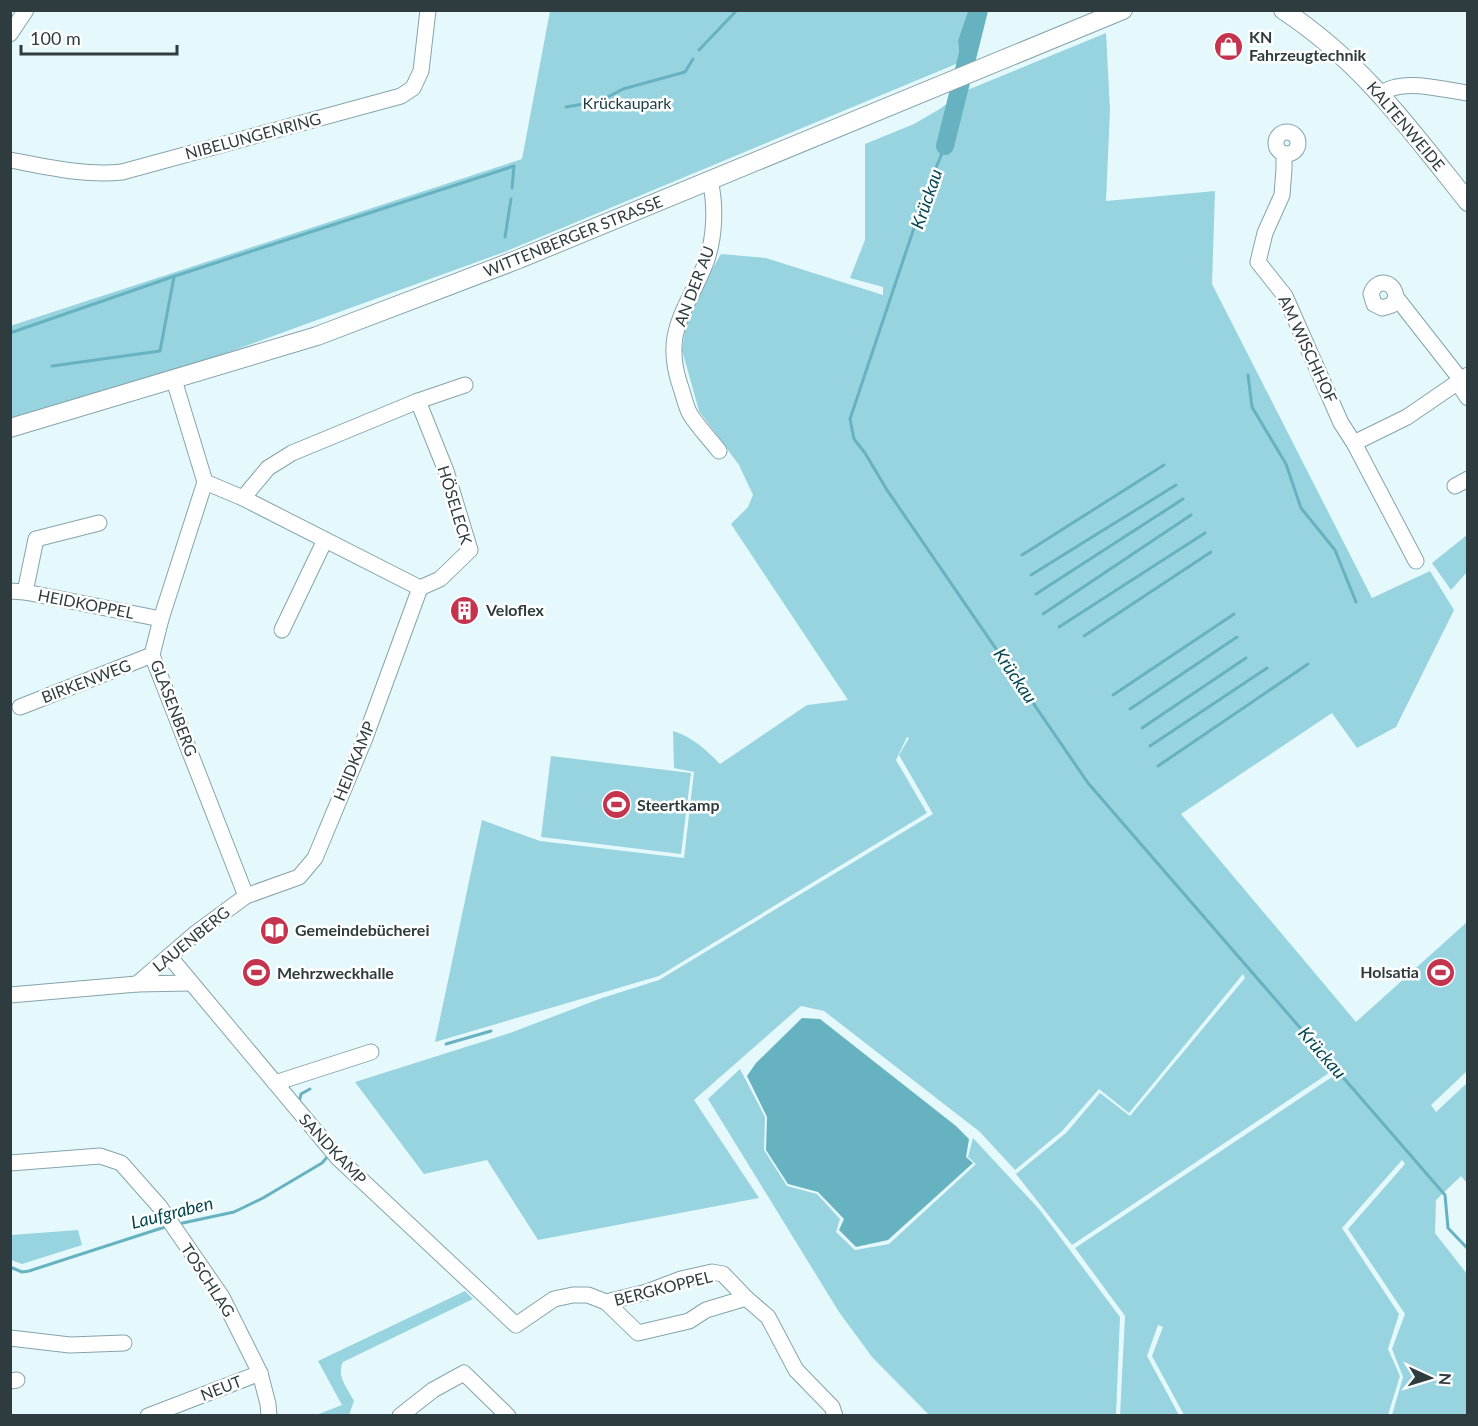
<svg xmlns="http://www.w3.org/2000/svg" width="1478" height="1426" font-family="Lato,sans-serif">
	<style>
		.green { fill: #98d4e0 }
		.water { fill: #67b2c0 }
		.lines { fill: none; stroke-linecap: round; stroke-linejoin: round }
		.stream { stroke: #67b2c0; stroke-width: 3 }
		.river { stroke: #67b2c0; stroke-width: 18 }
		.minor-casing { stroke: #85a4ab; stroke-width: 17 }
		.major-casing { stroke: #85a4ab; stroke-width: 20 }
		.minor { stroke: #fff; stroke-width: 15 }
		.major { stroke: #fff; stroke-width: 18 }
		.labels { text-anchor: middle; stroke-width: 5; stroke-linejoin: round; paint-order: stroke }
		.poi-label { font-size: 16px; font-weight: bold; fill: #2f3c3f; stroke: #fff; text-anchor: start }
		.park-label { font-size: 16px; fill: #1c4047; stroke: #fff }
		.street-label { font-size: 16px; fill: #2f3c3f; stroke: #fff }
		.water-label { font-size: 18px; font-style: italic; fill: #004752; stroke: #fff }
	</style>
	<rect width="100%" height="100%" fill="#e5f9fd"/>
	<g class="green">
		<polygon points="550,11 968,11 958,40 959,54 956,64 507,251 218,356 11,420 10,326 522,159"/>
		<path d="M1106,33L1110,110L1106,201L1215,191L1212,284L1372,598L1430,571L1454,610L1396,727L1357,748L1332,713L1181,814L1356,1022L1467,922V1071L1431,1105L1436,1112L1467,1083V1183L1461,1176L1436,1200L1435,1233L1467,1274V1415H1392L1403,1377L1392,1349L1405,1314L1348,1229L1405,1164L1402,1160L1342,1228L1399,1314L1388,1349L1400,1376L1388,1415H1184L1152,1356L1163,1327L1158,1325L1147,1356L1179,1415H1120L1125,1316L1075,1248L1332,1077L1329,1073L1072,1245L1016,1174L1066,1133L1100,1093L1130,1116L1245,978L1243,974L1129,1113L1099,1089L1062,1131L1015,1170L980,1132L824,1011L801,1006L694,1100L759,1198L538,1240L487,1160L424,1174L355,1082L510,1033L602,998L659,980L933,814L899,755L909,738L907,737L896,760L927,813L659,976L435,1042L482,820L540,841L684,858L694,772L674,768L673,731C693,737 706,750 720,764L807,705L848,700L731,524L748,507L753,495L739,465L699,411L682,350L687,317L697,295L721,254L766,258L883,295V287L850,278L865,240V144L914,124L938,110L965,91Z"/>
		<polygon points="1467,535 1467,572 1451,590 1432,563"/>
		<polygon points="551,756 691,773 681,854 541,837"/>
		<polygon points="740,1069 765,1117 764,1150 787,1186 817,1194 840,1219 836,1232 855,1250 889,1244 976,1164 968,1157 973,1138 1039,1209 1120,1317 1116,1415 929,1415 872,1357 839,1312 708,1099"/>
		<polygon points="78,1230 82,1245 22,1264 11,1260 11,1235"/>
		<path d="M465,1291L473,1299L343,1362C336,1376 348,1389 354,1401L349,1415H316L342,1405L318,1361Z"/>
	</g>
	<g class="water">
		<polygon points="968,11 987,11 979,28 976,54 956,64 959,53 958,40"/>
		<polygon points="802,1018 820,1019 956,1126 969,1139 966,1157 973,1163 888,1240 856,1247 839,1230 844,1219 818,1192 788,1184 766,1150 767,1117 747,1076 756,1063"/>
	</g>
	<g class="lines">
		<g class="stream">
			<polyline points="699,50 737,10"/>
			<polyline points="566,107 600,101 623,89 685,72 693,59"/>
			<polyline points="945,146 926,192 850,419 854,439 865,453 887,490 1088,783 1445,1195 1448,1228 1468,1249"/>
			<polyline points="505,237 511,199"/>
			<polyline points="10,333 172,277 514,166 512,188"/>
			<polyline points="52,366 160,351 174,277"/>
			<polyline points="1248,375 1252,407 1286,464 1301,508 1335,550 1356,602"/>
			<polyline points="1022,555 1164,465"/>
			<polyline points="1031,575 1176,485"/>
			<polyline points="1036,594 1183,499"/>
			<polyline points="1043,614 1191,515"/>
			<polyline points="1059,627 1205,533"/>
			<polyline points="1084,636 1211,552"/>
			<polyline points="1113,695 1234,614"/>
			<polyline points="1130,709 1237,637"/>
			<polyline points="1142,728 1246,658"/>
			<polyline points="1150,746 1267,668"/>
			<polyline points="1158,766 1308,664"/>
			<polyline points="446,1044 491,1031"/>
			<polyline points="299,1102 301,1094 310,1089"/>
			<polyline points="178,1224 234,1212 263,1198 322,1163 329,1155"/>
			<polyline points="10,1267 22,1272 29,1271 168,1226"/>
		</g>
		<polyline class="river" points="945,146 979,10"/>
		<defs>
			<g id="minor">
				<polyline points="10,34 26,10"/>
				<path d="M1381,94C1401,77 1443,90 1468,93"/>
				<circle cx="1287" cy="143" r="11"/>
				<polyline points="1284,154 1284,169 1282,195 1265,233 1258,262 1285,296 1341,423 1354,443 1416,561"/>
				<path d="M10,160C47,167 85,176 122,172L401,96L413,88L421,71L428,10"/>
				<path d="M710,180C716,206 715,237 706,262C687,311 661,331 681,388C684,397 686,407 690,414C698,427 710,439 719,451"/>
				<path d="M1396,297L1392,305L1382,308L1374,304L1371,294C1376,278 1394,280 1396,297L1461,380L1468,375"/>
				<polyline points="174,380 205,482 161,619 152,655 246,896"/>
				<polyline points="1461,380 1461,388 1468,398"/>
				<polyline points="418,401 446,471 470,550 440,579 420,588"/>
				<polyline points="1354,443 1407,417 1461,380"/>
				<polyline points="205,482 243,498 420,588"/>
				<polyline points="1455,486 1468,479"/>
				<polyline points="243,498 268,468 292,453 418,401 465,385"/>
				<polyline points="10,591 25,592 161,619"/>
				<polyline points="25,592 36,539 99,523"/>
				<polyline points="282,630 325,540"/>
				<polyline points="20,707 152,655"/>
				<polyline points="169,956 338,1158 516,1325 554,1299 573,1295 588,1295 606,1302 647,1292 681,1279 712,1272 723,1274 746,1298 768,1317 796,1370 832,1407 835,1416"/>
				<polyline points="137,984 196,933 246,896 299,877 315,858 365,738 420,588"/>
				<polyline points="10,995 137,984 190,983"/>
				<polyline points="275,1083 371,1052"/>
				<polyline points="10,1163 100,1156 121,1163 160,1207 222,1297 260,1373 268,1404 269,1416"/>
				<polyline points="606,1302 638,1333 689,1321 706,1310 746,1298"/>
				<polyline points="10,1338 70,1345 124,1343"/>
				<polyline points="10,1381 17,1380"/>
				<polyline points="148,1416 260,1373"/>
				<polyline points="400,1416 433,1390 464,1373 508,1416"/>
			</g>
			<g id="major">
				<path d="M1283,10C1362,62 1410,129 1468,202"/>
				<polyline points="10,428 317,336 519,259 1123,10"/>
			</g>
		</defs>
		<use href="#minor" class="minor-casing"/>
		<use href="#major" class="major-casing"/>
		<use href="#minor" class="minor"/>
		<use href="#major" class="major"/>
	</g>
	<defs>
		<symbol id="shop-disc" viewBox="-11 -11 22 22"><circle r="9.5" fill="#c4344f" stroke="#fff"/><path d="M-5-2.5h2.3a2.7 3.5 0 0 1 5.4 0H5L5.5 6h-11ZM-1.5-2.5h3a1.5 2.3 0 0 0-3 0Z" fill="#fff"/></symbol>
		<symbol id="building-disc" viewBox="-11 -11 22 22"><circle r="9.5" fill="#c4344f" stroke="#fff"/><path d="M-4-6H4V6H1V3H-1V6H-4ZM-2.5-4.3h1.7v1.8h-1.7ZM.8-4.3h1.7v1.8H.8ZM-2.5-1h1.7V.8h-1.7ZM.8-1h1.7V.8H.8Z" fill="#fff"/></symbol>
		<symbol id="stadium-disc" viewBox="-11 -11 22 22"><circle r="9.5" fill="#c4344f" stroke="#fff"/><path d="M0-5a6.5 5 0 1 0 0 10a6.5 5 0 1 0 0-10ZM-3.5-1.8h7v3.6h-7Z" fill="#fff"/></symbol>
		<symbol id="library-disc" viewBox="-11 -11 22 22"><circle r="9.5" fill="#c4344f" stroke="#fff"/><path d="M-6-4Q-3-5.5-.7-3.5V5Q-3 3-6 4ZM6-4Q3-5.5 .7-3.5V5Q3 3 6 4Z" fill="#fff"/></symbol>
	</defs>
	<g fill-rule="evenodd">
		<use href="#shop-disc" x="1212" y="30" width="33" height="33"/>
		<use href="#building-disc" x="448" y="594" width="33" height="33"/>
		<use href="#stadium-disc" x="600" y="788" width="33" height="33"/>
		<use href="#library-disc" x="258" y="914" width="33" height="33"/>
		<use href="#stadium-disc" x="1424" y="956" width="33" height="33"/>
		<use href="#stadium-disc" x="240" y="956" width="33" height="33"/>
	</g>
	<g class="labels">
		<g class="poi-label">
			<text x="1249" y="43">KN<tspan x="1249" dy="18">Fahrzeugtechnik</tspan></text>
			<text x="486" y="616">Veloflex</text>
			<text x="637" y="811">Steertkamp</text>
			<text x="295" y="936">Gemeindebücherei</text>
			<text x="1419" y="978" text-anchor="end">Holsatia</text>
			<text x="277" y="979">Mehrzweckhalle</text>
		</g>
		<g class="park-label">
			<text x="627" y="109">Krückaupark</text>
		</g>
		<g class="street-label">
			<text transform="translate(1406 126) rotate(50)" y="6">KALTENWEIDE</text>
			<text transform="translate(253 136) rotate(-15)" y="6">NIBELUNGENRING</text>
			<text transform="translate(573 236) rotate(-22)" y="6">WITTENBERGER STRASSE</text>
			<text transform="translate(694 286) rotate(-69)" y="6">AN DER AU</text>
			<text transform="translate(1308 349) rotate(65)" y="6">AM WISCHHOF</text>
			<text transform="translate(455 505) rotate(73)" y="6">HÖSELECK</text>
			<text transform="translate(86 604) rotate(11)" y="6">HEIDKOPPEL</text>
			<text transform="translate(86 681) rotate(-21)" y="6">BIRKENWEG</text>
			<text transform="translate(174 708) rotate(69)" y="6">GLASENBERG</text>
			<text transform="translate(354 761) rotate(-68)" y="6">HEIDKAMP</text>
			<text transform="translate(191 939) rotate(-39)" y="6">LAUENBERG</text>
			<text transform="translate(333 1149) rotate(47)" y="6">SANDKAMP</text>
			<text transform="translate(208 1280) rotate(57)" y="6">TOSCHLAG</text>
			<text transform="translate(663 1288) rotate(-14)" y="6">BERGKOPPEL</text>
			<text transform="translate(221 1388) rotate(-21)" y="6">NEUT</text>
		</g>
		<g class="water-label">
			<text transform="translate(927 199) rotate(-71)" y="6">Krückau</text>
			<text transform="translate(1015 676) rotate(56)" y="6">Krückau</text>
			<text transform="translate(1322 1053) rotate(49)" y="6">Krückau</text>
			<text transform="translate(172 1213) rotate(-14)" y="6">Laufgraben</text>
		</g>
	</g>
	<rect width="1478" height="1426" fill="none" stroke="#2f3c3f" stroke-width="24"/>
	<g transform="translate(1430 1378) rotate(94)" stroke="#ffffff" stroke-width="4.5" paint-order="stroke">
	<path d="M0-4.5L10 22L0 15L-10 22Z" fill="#2f3c3f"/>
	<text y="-9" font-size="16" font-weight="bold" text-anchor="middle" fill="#2f3c3f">N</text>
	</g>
	<path d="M21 45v9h156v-9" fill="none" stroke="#2f3c3f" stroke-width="3"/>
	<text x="30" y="45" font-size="18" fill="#2f3c3f" stroke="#ffffff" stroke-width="4.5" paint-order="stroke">100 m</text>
</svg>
